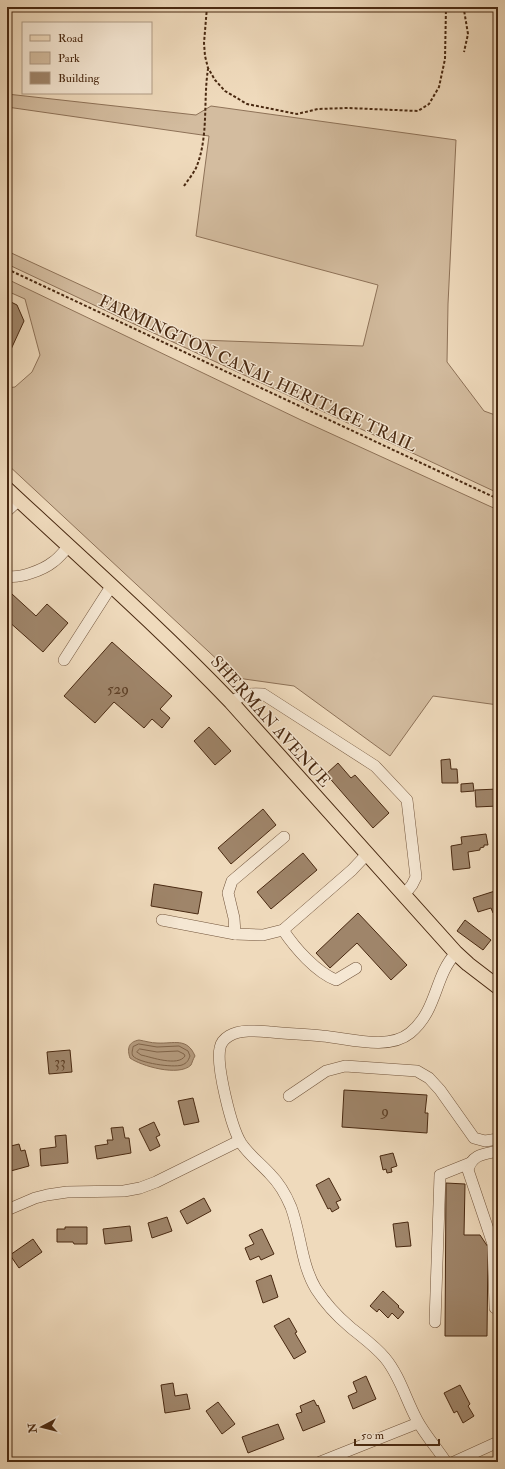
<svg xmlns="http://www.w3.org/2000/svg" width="505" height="1469" font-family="'IM FELL Double Pica',serif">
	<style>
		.green { fill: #d3bc9f; stroke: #8e7258 }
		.water { fill: #b79e82; stroke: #8b6f55 }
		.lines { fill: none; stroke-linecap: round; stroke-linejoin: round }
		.shore { stroke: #80644a; stroke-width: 1 }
		.building { fill: #9f856a; stroke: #492911 }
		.minor-casing { stroke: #72553c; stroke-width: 12 }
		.major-casing { stroke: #492911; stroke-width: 16 }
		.path { stroke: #492911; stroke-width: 2; stroke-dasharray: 3 2; stroke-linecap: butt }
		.minor { stroke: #f5e7d3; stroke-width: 11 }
		.major { stroke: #efdabc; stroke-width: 14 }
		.labels { text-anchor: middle; stroke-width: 3; stroke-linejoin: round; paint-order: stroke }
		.number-label { font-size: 15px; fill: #5e4027 }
		.street-label { font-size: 17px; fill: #492911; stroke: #f5e7d3 }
	</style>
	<rect width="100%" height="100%" fill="#efdabc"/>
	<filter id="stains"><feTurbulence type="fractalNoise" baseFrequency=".005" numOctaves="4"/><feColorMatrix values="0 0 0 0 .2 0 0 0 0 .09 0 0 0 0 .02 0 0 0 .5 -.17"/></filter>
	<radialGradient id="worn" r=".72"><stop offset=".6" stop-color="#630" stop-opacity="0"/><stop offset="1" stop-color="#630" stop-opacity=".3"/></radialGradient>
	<g class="green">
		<path d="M7,94L196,115L211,106L456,140L448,304L447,362L484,411L498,416V493C335,416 170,342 7,264V251L200,340L363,346L378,285L196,236L209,136L7,107Z"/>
		<polygon points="7,279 301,420 498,510 498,705 433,696 390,756 294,686 237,678 7,464 7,388 15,387 32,372 40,355 25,299 7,291"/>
	</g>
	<path class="water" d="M139,1040C145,1041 151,1043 157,1043C174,1044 187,1037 195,1056C193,1059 192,1063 191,1065C179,1077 141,1066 130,1058C127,1049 128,1042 139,1040Z"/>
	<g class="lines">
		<g class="shore">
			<path d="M139,1044L157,1047L179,1046L188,1051L190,1056C188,1061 187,1063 182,1065C173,1068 139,1063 133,1056C131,1053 133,1049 133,1047Z"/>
			<path d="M140,1049L157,1052L178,1051L184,1054L185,1056C178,1067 151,1057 141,1055L137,1052Z"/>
		</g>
	</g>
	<g class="building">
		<polygon points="7,300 17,305 24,321 7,358"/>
		<polygon points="12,594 36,616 47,604 68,623 43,652 7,620 7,600"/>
		<polygon points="112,642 172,696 160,709 170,718 162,728 152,719 144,728 114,702 95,723 64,696"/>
		<polygon points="209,727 231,751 215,765 194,741"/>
		<polygon points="450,759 451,769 457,769 458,783 442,783 441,760"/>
		<polygon points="338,763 351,778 355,775 389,813 373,828 326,774"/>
		<polygon points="473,783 474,791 461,792 461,784"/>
		<polygon points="498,789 498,806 476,807 475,790"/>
		<polygon points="263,809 276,825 231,864 218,848"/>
		<polygon points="486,834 488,845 484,845 484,847 480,848 480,850 468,852 470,868 453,870 451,846 462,844 461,837"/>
		<polygon points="303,853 317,870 271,909 257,892"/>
		<polygon points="154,884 202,892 198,914 151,906"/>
		<polygon points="498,890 498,911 493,913 491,908 478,912 473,898"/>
		<polygon points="358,913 407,965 391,980 357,943 330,968 316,953"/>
		<polygon points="465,920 491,940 483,950 457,931"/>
		<polygon points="70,1050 72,1072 49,1074 47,1052"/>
		<polygon points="344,1090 427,1095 425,1113 428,1113 427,1133 342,1127"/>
		<polygon points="193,1098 199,1122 184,1125 178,1101"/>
		<polygon points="154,1122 160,1135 156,1137 160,1146 150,1151 139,1129"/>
		<polygon points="123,1127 125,1138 129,1138 131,1153 97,1159 95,1146 108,1144 107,1140 113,1140 111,1128"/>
		<polygon points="66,1135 68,1163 41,1166 40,1149 56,1147 55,1136"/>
		<polygon points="19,1144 21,1151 25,1150 29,1166 7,1172 7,1147"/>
		<polygon points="393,1153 397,1166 391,1168 392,1172 387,1173 386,1169 383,1170 380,1156"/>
		<polygon points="329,1178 341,1200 336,1202 339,1208 332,1212 330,1208 328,1209 316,1185"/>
		<polygon points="446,1183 465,1184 464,1235 480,1235 488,1247 487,1336 445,1336"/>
		<polygon points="204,1198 211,1211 187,1224 180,1211"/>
		<polygon points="167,1217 172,1231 152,1238 148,1223"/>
		<polygon points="408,1222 411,1246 396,1247 393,1224"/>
		<polygon points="130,1226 132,1241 105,1244 103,1229"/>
		<polygon points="65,1227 87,1227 87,1244 74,1244 73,1242 57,1242 57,1229 65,1229"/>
		<polygon points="262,1229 274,1254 261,1260 259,1256 250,1260 245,1248 254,1244 249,1235"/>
		<polygon points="33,1239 42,1252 19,1268 10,1255"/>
		<polygon points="271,1275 278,1297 263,1303 256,1281"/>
		<polygon points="383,1291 399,1306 398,1307 404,1312 398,1319 392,1313 388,1318 379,1309 377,1312 370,1306"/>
		<polygon points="289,1318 297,1332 295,1333 306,1352 294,1359 274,1326"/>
		<polygon points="366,1376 376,1399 353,1409 348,1396 357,1392 353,1382"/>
		<polygon points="173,1383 175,1396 187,1394 190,1409 165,1413 161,1385"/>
		<polygon points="460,1385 470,1404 468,1406 474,1416 463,1423 457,1411 454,1413 444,1393"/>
		<polygon points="314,1400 317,1406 318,1405 325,1422 303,1431 296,1414 302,1412 300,1406"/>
		<polygon points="218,1402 235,1424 222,1434 206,1411"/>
		<polygon points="278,1424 284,1439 248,1453 242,1437"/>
		<polygon points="128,1458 130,1462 118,1462"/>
	</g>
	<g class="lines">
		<defs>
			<g id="minor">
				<polyline points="7,511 19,500"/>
				<path d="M7,576C19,579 43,570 53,562C59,558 64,551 69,546"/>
				<polyline points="64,660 112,585"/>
				<path d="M231,702C244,694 248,693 263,694L375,766L407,800L416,877L412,885L404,895"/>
				<polyline points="162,920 235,934 263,935 283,930 352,870 367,854"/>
				<path d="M283,930C295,948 316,972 336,980L356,968"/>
				<polyline points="235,934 234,918 228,893 232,881 284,837"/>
				<polyline points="289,1096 326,1071 345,1066 417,1071 429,1078 440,1090 474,1138 485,1141 498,1139"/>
				<polyline points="7,1210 35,1198 47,1195 67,1192 124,1191 140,1188 156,1182 239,1141"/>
				<path d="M495,1308L493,1244L468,1170C472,1154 484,1154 498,1151"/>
				<polyline points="435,1322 440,1175 470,1163"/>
				<polyline points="320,1462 418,1423"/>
				<path d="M446,1462C437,1448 425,1435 417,1420C406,1400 400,1376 385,1358C375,1346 362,1337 350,1327C337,1316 325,1303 316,1289C301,1264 301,1234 291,1207C286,1195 279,1183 270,1174C260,1163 249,1155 241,1143C231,1127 216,1065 220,1048C221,1042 224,1039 229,1036C241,1029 258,1031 271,1032C288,1034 305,1034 322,1036C348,1038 388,1051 410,1033C438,1010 434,976 456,953"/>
				<polyline points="454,1462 498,1442"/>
			</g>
			<path id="major" d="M7,489C82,559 160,628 231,702L456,953L468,964L498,987"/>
		</defs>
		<use href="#minor" class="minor-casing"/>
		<use href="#major" class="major-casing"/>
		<g class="path">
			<polyline points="207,7 204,43 205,56 208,68 215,80 225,91 247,104 297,114 318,109 348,108 418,111 429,104 439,87 445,59 446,7"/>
			<polyline points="462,7 464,10 468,34 464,52"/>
			<path d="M184,186C188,180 193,174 196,168C209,137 203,101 208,69"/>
			<polyline points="7,269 498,499"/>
		</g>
		<use href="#minor" class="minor"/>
		<use href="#major" class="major"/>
	</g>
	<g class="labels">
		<g class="number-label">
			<text x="118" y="694">529</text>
			<text x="60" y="1067">33</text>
			<text x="385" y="1116">9</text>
		</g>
		<g class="street-label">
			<text transform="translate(258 373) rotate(25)" y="6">FARMINGTON CANAL HERITAGE TRAIL</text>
			<text transform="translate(271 721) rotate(48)" y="6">SHERMAN AVENUE</text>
		</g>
	</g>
	<rect width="505" height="1469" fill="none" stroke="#efdabc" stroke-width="24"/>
	<rect x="8" y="8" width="489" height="1453" fill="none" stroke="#492911" stroke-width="2"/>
	<rect x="12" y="12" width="481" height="1445" fill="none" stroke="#492911"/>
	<rect x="22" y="22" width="130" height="72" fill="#f5e7d3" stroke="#b09b85"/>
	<rect x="30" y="35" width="20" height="6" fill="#efdabc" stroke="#b09b85"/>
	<text x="58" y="42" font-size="12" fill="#492911">Road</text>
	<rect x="30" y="52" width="20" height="12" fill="#d3bc9f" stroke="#b09b85"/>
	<text x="58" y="62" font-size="12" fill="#492911">Park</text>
	<rect x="30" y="72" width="20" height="12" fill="#9f856a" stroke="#b09b85"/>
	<text x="58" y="82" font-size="12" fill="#492911">Building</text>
	<g transform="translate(42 1427) rotate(263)" stroke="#f5e7d3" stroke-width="3" paint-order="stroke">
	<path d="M0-3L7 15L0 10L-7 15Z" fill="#492911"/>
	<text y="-6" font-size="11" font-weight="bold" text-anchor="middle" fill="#492911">N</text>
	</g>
	<path d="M355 1439v6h84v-6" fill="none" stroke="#492911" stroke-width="2"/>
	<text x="361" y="1439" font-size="12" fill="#492911" stroke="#f5e7d3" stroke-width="3" paint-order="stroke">50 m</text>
	<rect width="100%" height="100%" filter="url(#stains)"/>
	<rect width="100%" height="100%" fill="url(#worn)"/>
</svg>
